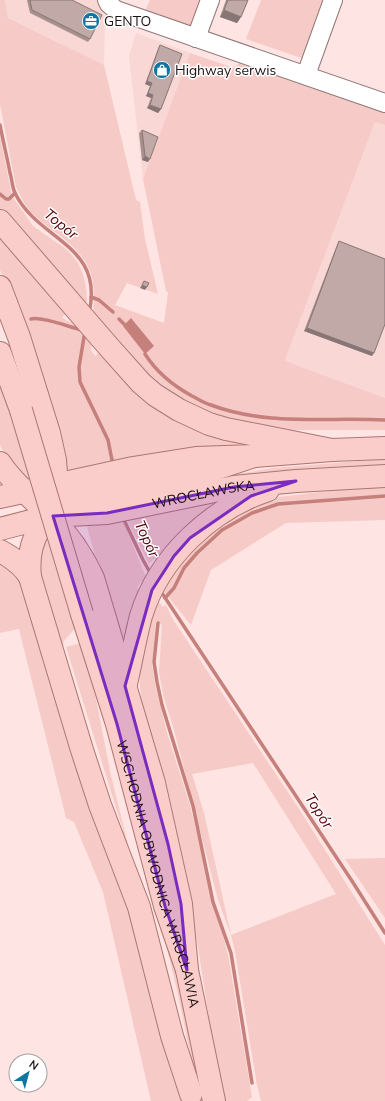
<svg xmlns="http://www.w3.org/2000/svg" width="385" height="1101" font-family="'Nunito Sans',sans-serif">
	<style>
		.built { fill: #f9d7d4 }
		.green { fill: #f6cac6; fill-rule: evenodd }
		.water { fill: #c5807c }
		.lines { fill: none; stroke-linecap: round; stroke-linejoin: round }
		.stream { stroke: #c5807c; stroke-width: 3.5 }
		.minor-casing { stroke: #8e7775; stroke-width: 20 }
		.major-casing { stroke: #ab7672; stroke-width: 24 }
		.minor { stroke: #fff; stroke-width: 18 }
		.major { stroke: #fbcdca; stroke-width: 22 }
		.major-bridge-casing { stroke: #ab7672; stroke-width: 24; stroke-linecap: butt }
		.major-bridge { stroke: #fbcdca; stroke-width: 22 }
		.wall { fill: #a69190 }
		.shaded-wall { fill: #877675 }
		.building { fill: #c1a9a7; stroke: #877675 }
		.marked { fill: #7b2cbf; fill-opacity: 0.2; stroke: #7b2cbf; stroke-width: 3; stroke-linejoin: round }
		.labels { text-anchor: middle; stroke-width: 3; stroke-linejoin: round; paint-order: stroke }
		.poi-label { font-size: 14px; fill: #1b1312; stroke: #fff; text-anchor: start }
		.street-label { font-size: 14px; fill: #1b1312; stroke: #fff }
		.water-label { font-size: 15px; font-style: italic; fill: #550009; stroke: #fff }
	</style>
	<rect width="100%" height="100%" fill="#fee4e2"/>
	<g class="built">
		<polygon points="5,0 98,0 105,16 104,65 8,18"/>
		<polygon points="136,33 190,53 143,179 129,56"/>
		<polygon points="375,122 385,125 385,398 293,364 285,360"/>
	</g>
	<g class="green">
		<path d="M0,0H5L8,18L104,65L136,200L140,202L145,239L158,294L127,283L115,305L164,323L168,293L166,291L143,179L190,53L234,68L241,61L385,110V125L375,122L285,360L293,364L385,398V430H284L229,423L177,399L148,375L93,314C94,301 95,286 91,274C81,245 55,235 34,215C26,208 21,197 16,187L0,104Z"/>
		<polygon points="150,0 216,0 203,31 145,11"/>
		<polygon points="261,0 329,0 307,60 246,39"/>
		<polygon points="0,136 12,196 33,226 63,247 69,252 78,263 83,274 86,287 87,300 85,307 0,209"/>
		<polygon points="0,230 68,311 62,317 67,321 71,322 75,320 93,340 91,350 95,356 101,351 242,443 241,444 181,452 78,469 74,471 67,469 12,298 0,270"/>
		<polygon points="0,375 31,479 24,478 4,453 0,445"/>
		<polygon points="373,460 385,460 385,464 276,472 230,480 214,478 273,468"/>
		<polygon points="385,486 385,520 286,523 211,570 191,625 162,589 199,538 251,505 279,497 354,488"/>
		<polygon points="237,494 163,558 154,559 149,564 127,520 141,517 141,513"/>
		<polygon points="123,520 147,580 141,582 137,587 141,594 128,657 105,590 87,527 90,524"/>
		<polygon points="49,537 77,626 63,642 64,644 60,645 39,570 41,553 44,543"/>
		<polygon points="0,559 19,570 119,868 185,1101 151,1101 103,892 74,822 66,818 19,629 0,633"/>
		<path d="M158,601L163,607L166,605L172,618L299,809L385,945V1101H261L257,1085L235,951L231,935L218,900L174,730L164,698L159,673L162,625L156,621L152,665L155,684L167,733L189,802L228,955L251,1091L252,1097L247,1101H222L198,947L174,826L143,712L140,687L139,664L153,607ZM253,763L336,894L231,935L204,813L192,774Z"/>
		<polygon points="81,643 96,699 110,771 130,853 119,831 123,830 66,647"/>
		<polygon points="385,858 385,918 345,859"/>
		<polygon points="161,924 174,958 205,1101 200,1101 177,990"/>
	</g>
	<polygon class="water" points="131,318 154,346 145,354 123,326"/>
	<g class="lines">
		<g class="stream">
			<path d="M0,125C3,141 7,157 10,173C12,179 12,187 15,193C38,241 105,244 89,313"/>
			<polyline points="0,194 6,199 9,199 15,193"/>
			<polyline points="91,297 99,300 113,312"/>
			<path d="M31,319C41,316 69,327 82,330"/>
			<polyline points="119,319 124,324"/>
			<polyline points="85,331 79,367 80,382 108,440 113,465"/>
			<path d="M145,354C157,373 172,385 192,396C198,399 204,403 211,405C266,426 327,417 385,420"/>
			<polyline points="124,516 125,522 143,560 152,576"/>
			<polyline points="160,590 352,881 385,933"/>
			<polyline points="165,598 174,588 184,568 197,553 222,530 252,513 278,504 385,496"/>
			<polyline points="158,623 154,662 157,682 162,705 193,806 213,902 231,953 252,1083"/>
		</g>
		<defs>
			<g id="minor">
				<polyline points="107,0 109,4 116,10 385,103"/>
				<polyline points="196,38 210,0"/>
				<polyline points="306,75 333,0"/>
			</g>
			<g id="major">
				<polyline points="0,221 108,346 141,383 155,395 179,410 209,424 226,429 332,450"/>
				<polyline points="0,287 19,337 49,433 55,460 56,473 53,497"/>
				<polyline points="0,353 21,410"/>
				<path d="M0,463C13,483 32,498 49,515C67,533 82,554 93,578L154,783L181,904L187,970"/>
				<polyline points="0,497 133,468 196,458 254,456 332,450 385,448"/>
				<path id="s1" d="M0,529L50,516L107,513L234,487L296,481L385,476"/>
				<path d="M0,551C13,558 23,565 30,577"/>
				<path id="s2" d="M82,614L117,724L165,906L187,970L214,1101"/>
				<path d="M126,684C131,662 135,639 141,616C159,557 211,509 268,490"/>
				<path d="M191,1094L172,1036L139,907L100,805L82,750L30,577C26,539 43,514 77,498L200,474L254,456"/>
			</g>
		</defs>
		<use href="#minor" class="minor-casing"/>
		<use href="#major" class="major-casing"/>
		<use href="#minor" class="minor"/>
		<use href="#major" class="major"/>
		<defs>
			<polyline id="major-bridge" points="21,410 82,614"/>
		</defs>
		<use href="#major-bridge" class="major-bridge-casing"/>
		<use href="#major-bridge" class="major-bridge"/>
	</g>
	<g class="wall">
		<polygon points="27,0 72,0 90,39 88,42 30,13"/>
		<polygon points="226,0 248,0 241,17 237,23 220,17"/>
		<polygon points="160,45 161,109 158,113 147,108 151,98 146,96 150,86 145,84 158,49"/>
		<polygon points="142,130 148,162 142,160 139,133"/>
		<polygon points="339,241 372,356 304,331 337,245"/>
	</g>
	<g class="shaded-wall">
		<polygon points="224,10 241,17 237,23 220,17"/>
		<polygon points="147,81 152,83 150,86 145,84"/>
		<polygon points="148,93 153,95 151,98 146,96"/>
		<polygon points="150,105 161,109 158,113 147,108"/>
		<polygon points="145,156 150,159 148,162 142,160"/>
		<polygon points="142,285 147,287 145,290 140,288"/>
		<polygon points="307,328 374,353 372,356 304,331"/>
	</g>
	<g class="building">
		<polygon points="30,0 72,0 102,15 90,39 32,10"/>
		<polygon points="228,0 248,0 241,17 224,10"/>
		<polygon points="160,45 182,54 161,109 150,105 153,95 148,93 152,83 147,81"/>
		<polygon points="142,130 158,137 150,159 145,156"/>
		<polygon points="339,241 385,259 385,324 374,353 307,328"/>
		<polygon points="144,281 149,283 147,287 142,285"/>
	</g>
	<path class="marked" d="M296,481L251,496L190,538L174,556L152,590L125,686L168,844L181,904L187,970L165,906L117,724L53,516L107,513L234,487Z"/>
	<defs>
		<symbol id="office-disc" viewBox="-11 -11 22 22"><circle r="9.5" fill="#0d77a2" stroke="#fff"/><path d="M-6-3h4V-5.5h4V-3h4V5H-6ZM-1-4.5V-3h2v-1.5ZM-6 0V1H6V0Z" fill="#fff"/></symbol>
		<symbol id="shop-disc" viewBox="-11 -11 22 22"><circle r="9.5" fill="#0d77a2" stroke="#fff"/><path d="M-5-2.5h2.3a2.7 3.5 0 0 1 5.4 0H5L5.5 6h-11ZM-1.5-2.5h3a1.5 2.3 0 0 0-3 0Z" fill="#fff"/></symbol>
	</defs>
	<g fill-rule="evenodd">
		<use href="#office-disc" x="81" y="11" width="20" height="20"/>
		<use href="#shop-disc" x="152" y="60" width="20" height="20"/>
	</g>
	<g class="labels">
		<g class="poi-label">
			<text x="104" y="26">GENTO</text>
			<text x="175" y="75">Highway serwis</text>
		</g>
		<g class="street-label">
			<text dy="5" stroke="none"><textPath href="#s1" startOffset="207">WROCŁAWSKA</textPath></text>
			<text dy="5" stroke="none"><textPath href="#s2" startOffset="271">WSCHODNIA OBWODNICA WROCŁAWIA</textPath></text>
		</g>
		<g class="water-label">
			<text transform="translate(61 224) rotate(39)" y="5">Topór</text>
			<text transform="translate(147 539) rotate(65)" y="5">Topór</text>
			<text transform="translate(319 811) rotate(57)" y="5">Topór</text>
		</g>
	</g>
	<g transform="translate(28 1073) rotate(36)"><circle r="19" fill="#ffffff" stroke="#a4a1a0"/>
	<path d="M0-3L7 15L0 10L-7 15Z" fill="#0d77a2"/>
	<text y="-6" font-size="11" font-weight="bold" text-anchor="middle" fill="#1b1312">N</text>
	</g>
</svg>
